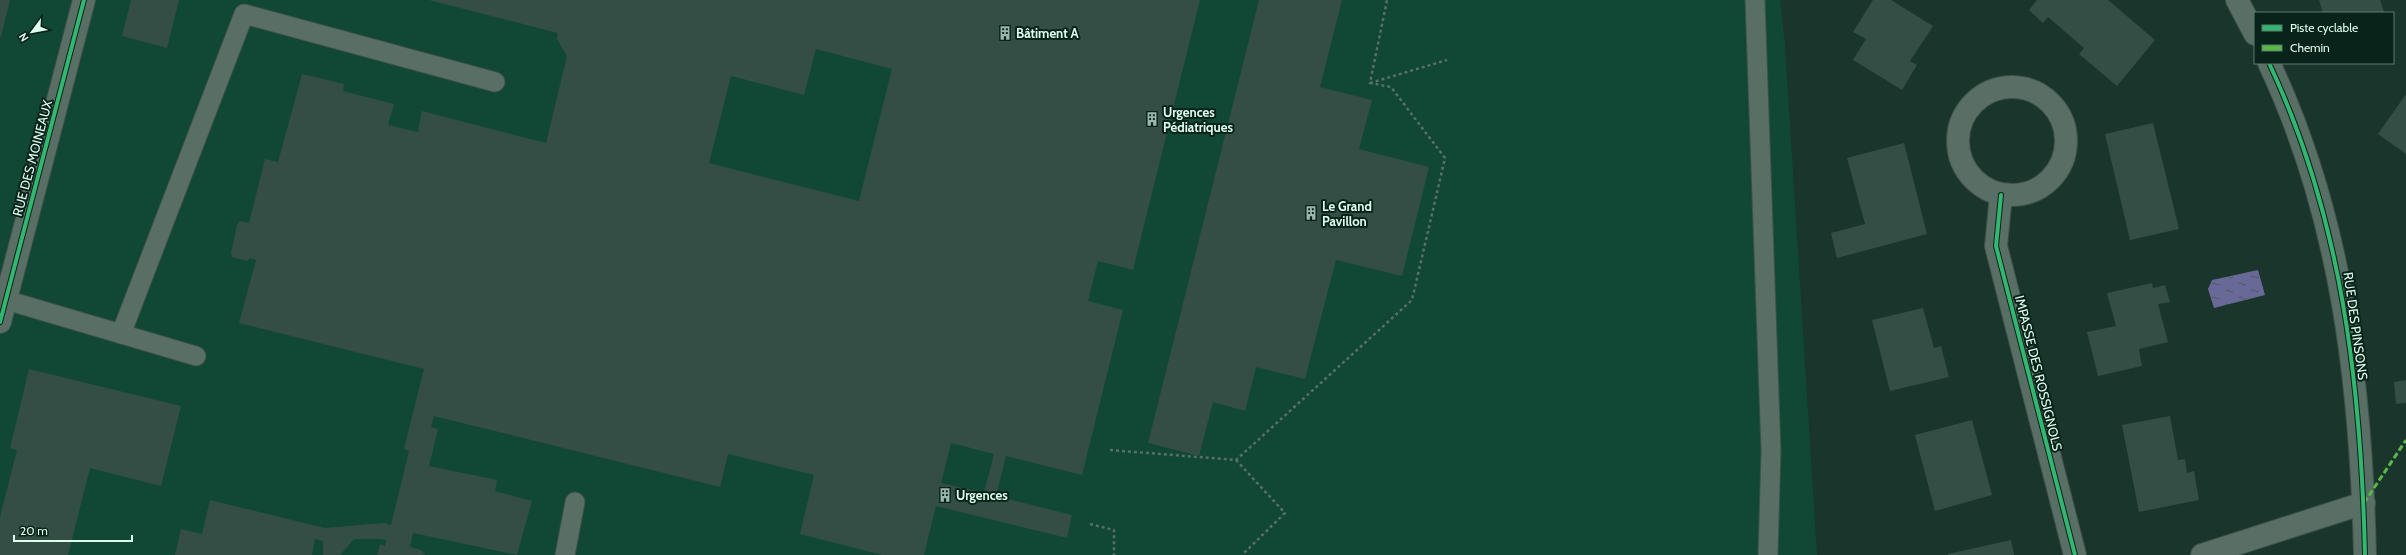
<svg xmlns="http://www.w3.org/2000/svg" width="2406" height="555" font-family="Cabin,sans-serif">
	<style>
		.built { fill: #104735 }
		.water { fill: url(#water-ripples) }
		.building { fill: #344e46; fill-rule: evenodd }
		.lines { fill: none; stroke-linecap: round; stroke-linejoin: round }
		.service-casing { stroke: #3c5148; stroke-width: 21 }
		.minor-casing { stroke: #3c5148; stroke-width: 24 }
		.path { stroke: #5b6f67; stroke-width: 2.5; stroke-dasharray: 3 3; stroke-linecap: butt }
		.service { stroke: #596f66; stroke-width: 19 }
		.minor { stroke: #596f66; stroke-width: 22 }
		.quiet { stroke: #58b947; stroke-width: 3; stroke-dasharray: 6 3; stroke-linecap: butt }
		.cycleway-casing { stroke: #09231a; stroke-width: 6 }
		.cycleway { stroke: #33b770; stroke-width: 4 }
		.labels { text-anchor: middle; stroke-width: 4; stroke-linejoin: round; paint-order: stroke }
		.poi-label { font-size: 13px; font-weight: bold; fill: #defdee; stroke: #09231a; text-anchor: start }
		.street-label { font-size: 13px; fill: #defdee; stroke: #09231a }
	</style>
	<defs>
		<pattern id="water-ripples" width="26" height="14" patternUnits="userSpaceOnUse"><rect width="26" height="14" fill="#686997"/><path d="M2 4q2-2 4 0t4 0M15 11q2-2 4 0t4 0" fill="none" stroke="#525867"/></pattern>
	</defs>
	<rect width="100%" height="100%" fill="#1a352c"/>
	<polygon class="built" points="0,0 1780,0 1785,45 1817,555 0,555"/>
	<polygon class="water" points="2258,270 2265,295 2214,308 2208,289 2212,280"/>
	<g class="building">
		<polygon points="0,0 10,0 1,37 0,37"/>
		<polygon points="131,0 179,0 167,48 122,36"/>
		<path d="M429,0H1200L1133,270L1098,261L1088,301L1123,310L1082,475L1006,456L996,496L1072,515L1067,538L936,506L924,555H882L800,534L814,475L728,454L720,487L434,416L431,427L438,429L429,466L497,480L495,491L532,501L517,555L413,533L410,547L421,550L425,555H377L380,544L385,546L386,540L380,539H354L340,555H323V541L315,539L312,555H175L181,529L202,534L210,500L325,528L383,523L391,525L409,451L404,449L424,369L239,323L256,260L250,258L247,261L232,257L231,253L237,225L240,221L249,223L265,159L278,162L302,74L344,84L343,91L394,104L388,125L418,132L422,111L546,143L567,56L557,39L558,33ZM816,49L892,69L859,201L709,163L731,76L804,95ZM951,443L994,454L984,493L941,483Z"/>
		<polygon points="1259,0 1342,0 1320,87 1372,100 1359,149 1429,167 1402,276 1336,260 1305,379 1256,367 1245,411 1213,402 1199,456 1148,443"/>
		<polygon points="1873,0 1891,0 1933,26 1910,61 1917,65 1902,90 1853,60 1866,39 1853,32"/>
		<polygon points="2037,0 2108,0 2155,40 2117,86 2079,54 2084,48 2048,17 2043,23 2029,10"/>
		<polygon points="2319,0 2380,0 2384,12 2323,13"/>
		<polygon points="2406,94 2406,154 2378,134"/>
		<polygon points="2153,123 2179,229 2130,240 2105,134"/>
		<polygon points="1904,143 1927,234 1837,258 1831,233 1865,224 1847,158"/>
		<polygon points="2152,283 2153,288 2165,285 2170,302 2158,304 2168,342 2139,349 2142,366 2098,376 2087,332 2116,326 2107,293"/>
		<polygon points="1923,308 1934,348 1941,346 1949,377 1890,391 1872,320"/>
		<polygon points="29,369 181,406 161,486 90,468 68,555 0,555 0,517 17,450 10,448"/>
		<polygon points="2406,380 2406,403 2396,404 2394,382"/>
		<polygon points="2170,416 2178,460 2185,459 2187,473 2194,471 2199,500 2139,512 2122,425"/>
		<polygon points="1972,420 1992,495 1935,511 1915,435"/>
		<polygon points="2011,540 2014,555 1948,555 1948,554"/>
	</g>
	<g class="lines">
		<defs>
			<g id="service">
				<polyline points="1755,0 1771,451 1768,555"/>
				<polyline points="6,300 196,356"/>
				<polyline points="121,334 244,14 495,82"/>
				<polyline points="565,555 575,502"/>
			</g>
			<g id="minor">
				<polyline points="2237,0 2255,34"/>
				<path d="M2269,63C2342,218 2361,385 2365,555"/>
				<circle cx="2012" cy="141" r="54"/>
				<polyline points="2001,195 1996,246 2075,555"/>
				<polyline points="0,322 84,0"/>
				<polyline points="2202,555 2364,503"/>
			</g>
		</defs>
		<use href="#service" class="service-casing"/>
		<use href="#minor" class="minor-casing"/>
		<g class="path">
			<polyline points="1370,83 1447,60"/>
			<polyline points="1110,450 1236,460 1412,300 1445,158 1391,87 1370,83 1387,0"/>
			<polyline points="1236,460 1285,513 1242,555"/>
			<polyline points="1090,524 1114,530 1114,555"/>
		</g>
		<use href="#service" class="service"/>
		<use href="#minor" class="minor"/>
		<polyline class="quiet" points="2364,503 2406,440"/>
		<defs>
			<g id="cycleway">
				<path d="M2269,63C2342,218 2361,385 2365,555"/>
				<polyline points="2001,195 1996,246 2075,555"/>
				<polyline points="0,322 84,0"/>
			</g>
		</defs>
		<use href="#cycleway" class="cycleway-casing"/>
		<use href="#cycleway" class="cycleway"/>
	</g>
	<defs>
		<symbol id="building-bare" viewBox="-9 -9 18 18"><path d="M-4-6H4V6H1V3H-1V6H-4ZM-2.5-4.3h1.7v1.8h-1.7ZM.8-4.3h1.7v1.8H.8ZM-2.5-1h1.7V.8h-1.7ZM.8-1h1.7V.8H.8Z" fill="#99b7aa" stroke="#09231a" stroke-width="2.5" paint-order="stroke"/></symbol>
	</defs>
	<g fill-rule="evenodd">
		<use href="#building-bare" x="995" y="23" width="20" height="20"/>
		<use href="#building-bare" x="1142" y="109" width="20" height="20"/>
		<use href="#building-bare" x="1301" y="203" width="20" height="20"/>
		<use href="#building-bare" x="935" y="485" width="20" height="20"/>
	</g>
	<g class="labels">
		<g class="poi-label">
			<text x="1016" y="38">Bâtiment A</text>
			<text x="1163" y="117">Urgences<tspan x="1163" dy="15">Pédiatriques</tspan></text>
			<text x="1322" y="211">Le Grand<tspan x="1322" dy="15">Pavillon</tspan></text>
			<text x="956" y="500">Urgences</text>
		</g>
		<g class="street-label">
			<text transform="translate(32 158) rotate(-75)" y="5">RUE DES MOINEAUX</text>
			<text transform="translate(2356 326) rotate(82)" y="5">RUE DES PINSONS</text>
			<text transform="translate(2039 373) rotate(76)" y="5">IMPASSE DES ROSSIGNOLS</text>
		</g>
	</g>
	<rect x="2254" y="12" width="140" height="52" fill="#09231a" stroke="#5e7a6f"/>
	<rect x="2262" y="25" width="20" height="6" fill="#33b770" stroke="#5e7a6f"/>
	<text x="2290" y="32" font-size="12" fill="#defdee">Piste cyclable</text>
	<rect x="2262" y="45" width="20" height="6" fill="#58b947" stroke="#5e7a6f"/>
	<text x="2290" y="52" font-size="12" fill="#defdee">Chemin</text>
	<g transform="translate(32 32) rotate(238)" stroke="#09231a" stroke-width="3" paint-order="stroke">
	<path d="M0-3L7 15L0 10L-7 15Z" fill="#defdee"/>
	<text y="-6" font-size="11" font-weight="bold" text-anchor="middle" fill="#defdee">N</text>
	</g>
	<path d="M14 535v6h118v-6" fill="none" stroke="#defdee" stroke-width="2"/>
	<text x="20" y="535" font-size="12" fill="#defdee" stroke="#09231a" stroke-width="3" paint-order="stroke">20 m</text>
</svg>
